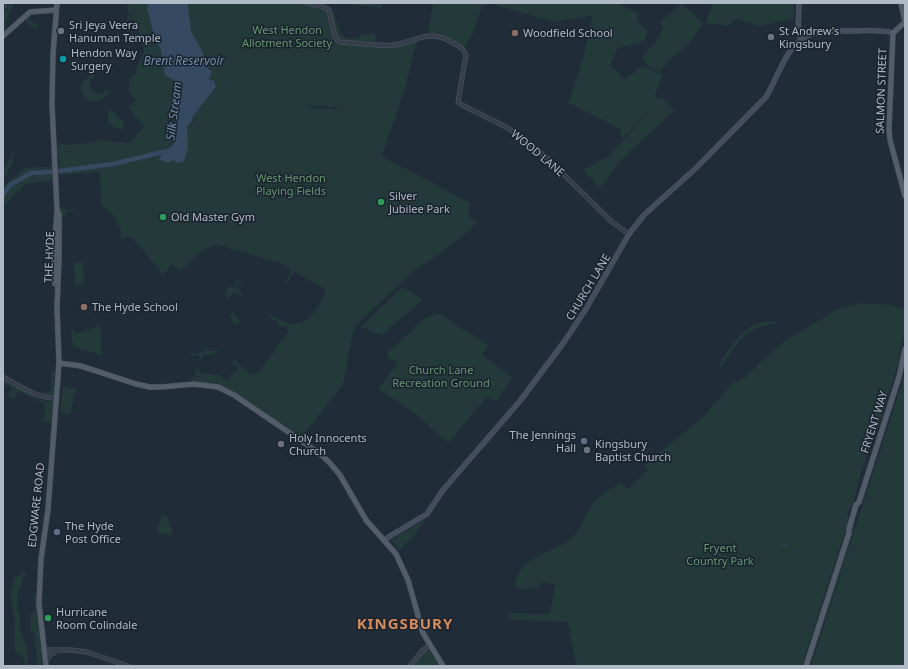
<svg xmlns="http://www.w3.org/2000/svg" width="908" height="669" font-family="'Noto Sans',sans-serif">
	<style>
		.green { fill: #23393a; fill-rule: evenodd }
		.water { fill: #354961 }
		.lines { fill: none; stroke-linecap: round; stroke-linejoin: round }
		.stream { stroke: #354961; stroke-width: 1 }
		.river { stroke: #354961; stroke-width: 4.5 }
		.tertiary-casing { stroke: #505964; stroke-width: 5 }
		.secondary-casing { stroke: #505964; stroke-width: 5.5 }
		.primary-casing { stroke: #3e4753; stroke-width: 6 }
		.tertiary { stroke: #353e4a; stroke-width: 4 }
		.secondary { stroke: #434d5d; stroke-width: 4.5 }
		.primary { stroke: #535d6a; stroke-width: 5 }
		.rail { stroke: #576271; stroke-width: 1; stroke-dasharray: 4 4; stroke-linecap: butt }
		.worship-dot { fill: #6b7280; stroke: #1a232e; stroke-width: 1.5 }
		.education-dot { fill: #8d6e63; stroke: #1a232e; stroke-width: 1.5 }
		.culture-dot { fill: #0f9aa8; stroke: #1a232e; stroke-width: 1.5 }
		.leisure-dot { fill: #2e9e5b; stroke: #1a232e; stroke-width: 1.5 }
		.service-dot { fill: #5c6f8a; stroke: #1a232e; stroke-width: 1.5 }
		.labels { text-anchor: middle; stroke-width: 3; stroke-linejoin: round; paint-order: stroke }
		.poi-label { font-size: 11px; fill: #b0b9c6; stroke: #1a232e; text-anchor: start }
		.park-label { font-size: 11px; fill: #679770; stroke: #1a232e }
		.street-label { font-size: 11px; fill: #b0b9c6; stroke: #1a232e }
		.water-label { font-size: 12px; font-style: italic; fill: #708baa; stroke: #1a232e }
		.district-label { font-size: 15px; font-weight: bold; letter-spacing: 1px; fill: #d48c5d; stroke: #1a232e }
	</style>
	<rect width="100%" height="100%" fill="#212c39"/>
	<g class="green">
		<polygon points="9,3 14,3 8,16 9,17 5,22 5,28 3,33 3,20"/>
		<path d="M127,3H148L147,9L156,42L160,46L165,75L175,81L180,93L178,97L170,105L177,113L176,126L171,137L175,141L158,159L167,163L174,160L177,163L184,161L187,127L193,121V116L216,87L215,80L212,82L209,79L212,71L207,68L203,52L191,32L187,8L189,3H301L322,8L328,11C330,20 330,39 339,43L389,46L417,40L406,85L382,156L470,203L468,214L477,222L468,232L437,256L416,269L358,323L353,332L343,385L301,438L225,387L216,383L192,381L191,378L193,377H203L195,376L194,373L198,367L202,374H210L222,376L223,379L227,380L229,379L231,375H234L231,371L235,373L239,368L232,362L234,359L250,374L258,373L288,332L287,326L278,327L277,321L273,320L268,315L269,314C275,318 290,325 295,324C312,322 321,303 326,290L294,271L287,284L285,283L291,270L280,263L215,244L202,251L180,271L172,264L167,269L168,271L163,275L132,237L121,239L120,227H117L116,218L101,205L100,172L60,175L57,145L88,143L102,140L129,143L144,127L133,115V112L128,107L136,100L129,93V79L137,72L135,70L142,56L144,49L134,20H126L130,14L128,13ZM304,103L317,107L323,105L331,108L335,106L339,109H314Z"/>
		<polygon points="332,3 383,3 382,7 379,9 377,7"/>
		<polygon points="433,3 616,3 639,13 636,20 647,29 645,41 618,48 610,66 620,73 620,77 625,79 642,66 663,75 655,95 659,100 662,97 674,110 620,162 600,188 583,170 609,156 649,111 622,139 620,129 573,105 568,104 584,54 592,16 553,22 492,4 482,6 473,33 465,47 446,37 428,32"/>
		<polygon points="682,3 703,24 688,45 673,57 659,72 648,66 642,56 656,41 663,29 660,22"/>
		<polygon points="712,3 794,3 794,19 759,26 736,19 728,26 706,23"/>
		<path d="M333,12L341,34C347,41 354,39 361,35C364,34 370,34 374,34L376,38L375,42L341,41L337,39L331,13Z"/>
		<polygon points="31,15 29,20 38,24 37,29 28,25 26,19"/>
		<polygon points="92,73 95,77 90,81 90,87 95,93 102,94 106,89 110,93 100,101 89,101 82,93 82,83"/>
		<path d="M108,110L115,111C116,118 120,118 124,122L123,129L114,128L108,122Z"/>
		<polygon points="14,152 12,164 3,180 3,172 12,153"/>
		<polygon points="52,166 53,179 48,181 25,184 20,191 17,191 3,207 3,186 25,168"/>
		<polygon points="60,208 64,208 64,210 77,209 77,210 66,212 66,216 62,217 63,228 62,228"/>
		<polygon points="83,262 84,285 75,285 74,263"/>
		<polygon points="237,280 243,282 241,285 238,283 236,287 243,293 240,295 234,294 229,298 229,300 226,298 227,296 225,295 228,286 234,288"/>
		<polygon points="403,287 423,300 382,335 360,327"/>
		<path d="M860,303L889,305L905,309V330L896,371L879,426L862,468L854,502L847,513L849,519L802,666H576L568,622L515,620L511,619L508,616H509L510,613L550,614L555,584L540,582L539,588L530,587L529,590L514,587C520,551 554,556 574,535C582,526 585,514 592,505C599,495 611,489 621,482L628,489L648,469L644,465L704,416L735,380L738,383L783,342L838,309Z"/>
		<path d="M233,312C237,314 238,317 239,322L235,324L233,323L230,314Z"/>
		<polygon points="439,313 488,345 482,355 513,378 496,401 487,397 448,443 413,412 378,389 398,362 388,358 388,352 424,319"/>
		<path d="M775,321V323C744,329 738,342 721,367L719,366C725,352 742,329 756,324C762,322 769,322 775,321Z"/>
		<polygon points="100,325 102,356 73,346 71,330 72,328 76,334"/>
		<polygon points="205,346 211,351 218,350 213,355 204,354 200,360 199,359 200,356 191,355 190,354 195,352 195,354 199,354 202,351 201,348 204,352 207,350 204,347"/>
		<polygon points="52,370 55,370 53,394 50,396 43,395 43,394 50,391"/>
		<polygon points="905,373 905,666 811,666"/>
		<polygon points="5,381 41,400 52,402 53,404 51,421 51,422 41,421 41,419 44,420 45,404 18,391 14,399 8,396 12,387 4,384"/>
		<polygon points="63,386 77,389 74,395 71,415 60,413"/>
		<polygon points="162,514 167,515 172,531 171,536 157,532"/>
		<polygon points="426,519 412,539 399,550 390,540"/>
		<polygon points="848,526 849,526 805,664 803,665"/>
		<polygon points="854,526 855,527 810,666 808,666"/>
		<polygon points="24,571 27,576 23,576 22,587 17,592 17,606 20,616 20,627 24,641 27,647 28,665 26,665 22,656 15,652 15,619 13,613 11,588 13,584 13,577 20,575 22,572"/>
		<polygon points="34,594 36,594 42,666 37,666 35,633 31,633 31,612 35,612"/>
		<polygon points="425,650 429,650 439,666 413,666"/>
	</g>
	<polygon class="water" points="148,3 189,3 188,7 191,31 203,52 207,68 212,71 209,79 212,81 214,80 216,87 193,116 192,121 187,127 188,147 184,162 177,163 174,160 167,163 158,159 175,142 171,137 176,126 177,113 170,105 177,97 179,93 175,81 165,75 160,47 156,42 147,9"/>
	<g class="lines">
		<polyline class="stream" points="781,545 787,545"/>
		<g class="river">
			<polyline points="59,171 113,164 171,150"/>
			<polyline points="3,195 10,185 31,173 51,172"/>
		</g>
		<defs>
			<g id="tertiary">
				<path d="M307,3L321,6L329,10L335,37L337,40L340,42C357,43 378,46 393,45C419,42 427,27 455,44C460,47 464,49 466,55L458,102L460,104L508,128L535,148L548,159L612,222L629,234"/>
				<path d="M3,377C20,386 36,398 56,398"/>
				<polyline points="44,650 72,650 87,652 128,666"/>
				<polyline points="46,661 49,656 56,651"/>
				<polyline points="410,666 422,651 430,645"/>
			</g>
			<g id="secondary">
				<polyline points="799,3 798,32 801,39"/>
				<path d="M385,540L390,536L427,514L443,490L520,401L564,342L586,309L629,234L644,215L696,168L766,97C779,76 787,41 812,34C824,30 837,31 849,31C863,31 880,29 893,33"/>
			</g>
			<g id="primary">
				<polyline points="901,3 905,21"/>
				<polyline points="893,33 889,129 890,140 905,196"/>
				<polyline points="893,33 905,22"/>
				<polyline points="3,36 30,12 56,10"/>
				<polyline points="55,284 54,258 57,210 52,104 53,54 57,3"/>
				<polyline points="59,363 81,366 136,384 150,387 162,387 194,384 218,387 234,395 319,453 329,462 340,475 366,520 396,554 408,580 423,633 443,666"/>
				<polyline points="46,666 39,603 41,559 48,510 59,363 57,307 59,261 59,214 57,210"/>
				<polyline points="806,666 849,533 849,529 856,505 859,502 899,377 905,349"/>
			</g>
		</defs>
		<use href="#tertiary" class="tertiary-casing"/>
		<use href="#secondary" class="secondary-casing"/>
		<use href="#primary" class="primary-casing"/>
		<use href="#tertiary" class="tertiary"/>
		<use href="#secondary" class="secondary"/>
		<use href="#primary" class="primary"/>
		<polyline class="rail" points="3,16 7,3"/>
	</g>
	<g class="worship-dot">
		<circle cx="61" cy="31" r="4"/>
		<circle cx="771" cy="37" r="4"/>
		<circle cx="281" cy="444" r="4"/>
		<circle cx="587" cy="450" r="4"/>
	</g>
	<g class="education-dot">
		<circle cx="515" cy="33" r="4"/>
		<circle cx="84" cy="307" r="4"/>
	</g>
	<circle class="culture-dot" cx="63" cy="59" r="4"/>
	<g class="leisure-dot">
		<circle cx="381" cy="202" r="4"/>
		<circle cx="163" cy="217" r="4"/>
		<circle cx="48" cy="618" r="4"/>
	</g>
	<g class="service-dot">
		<circle cx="584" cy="441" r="4"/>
		<circle cx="57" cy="532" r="4"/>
	</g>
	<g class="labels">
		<g class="poi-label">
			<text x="69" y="29">Sri Jeya Veera<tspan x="69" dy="13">Hanuman Temple</tspan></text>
			<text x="779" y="35">St Andrew's<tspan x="779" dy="13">Kingsbury</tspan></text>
			<text x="523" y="37">Woodfield School</text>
			<text x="71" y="57">Hendon Way<tspan x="71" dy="13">Surgery</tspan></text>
			<text x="389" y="200">Silver<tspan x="389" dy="13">Jubilee Park</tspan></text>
			<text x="171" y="221">Old Master Gym</text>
			<text x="92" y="311">The Hyde School</text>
			<text x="576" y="439" text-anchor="end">The Jennings<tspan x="576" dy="13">Hall</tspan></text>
			<text x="289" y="442">Holy Innocents<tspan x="289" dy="13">Church</tspan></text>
			<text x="595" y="448">Kingsbury<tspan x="595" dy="13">Baptist Church</tspan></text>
			<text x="65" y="530">The Hyde<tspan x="65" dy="13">Post Office</tspan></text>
			<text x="56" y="616">Hurricane<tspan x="56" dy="13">Room Colindale</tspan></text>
		</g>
		<g class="park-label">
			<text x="287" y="34">West Hendon<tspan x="287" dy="13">Allotment Society</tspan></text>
			<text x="291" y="182">West Hendon<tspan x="291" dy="13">Playing Fields</tspan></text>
			<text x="441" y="374">Church Lane<tspan x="441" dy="13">Recreation Ground</tspan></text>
			<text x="720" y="552">Fryent<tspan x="720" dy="13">Country Park</tspan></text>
		</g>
		<g class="street-label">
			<text transform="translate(881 91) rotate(-88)" y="4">SALMON STREET</text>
			<text transform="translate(538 153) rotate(40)" y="4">WOOD LANE</text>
			<text transform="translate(49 257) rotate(-88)" y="4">THE HYDE</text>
			<text transform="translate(588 287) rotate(-59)" y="4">CHURCH LANE</text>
			<text transform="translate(874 422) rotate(-72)" y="4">FRYENT WAY</text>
			<text transform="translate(36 505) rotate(-84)" y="4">EDGWARE ROAD</text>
		</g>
		<g class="water-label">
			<text x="184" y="65">Brent Reservoir</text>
			<text transform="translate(174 111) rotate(-83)" y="4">Silk Stream</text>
		</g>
		<g class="district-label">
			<text x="405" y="629">KINGSBURY</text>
		</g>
	</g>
	<rect width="908" height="669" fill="none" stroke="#b0b9c6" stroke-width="8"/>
</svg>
